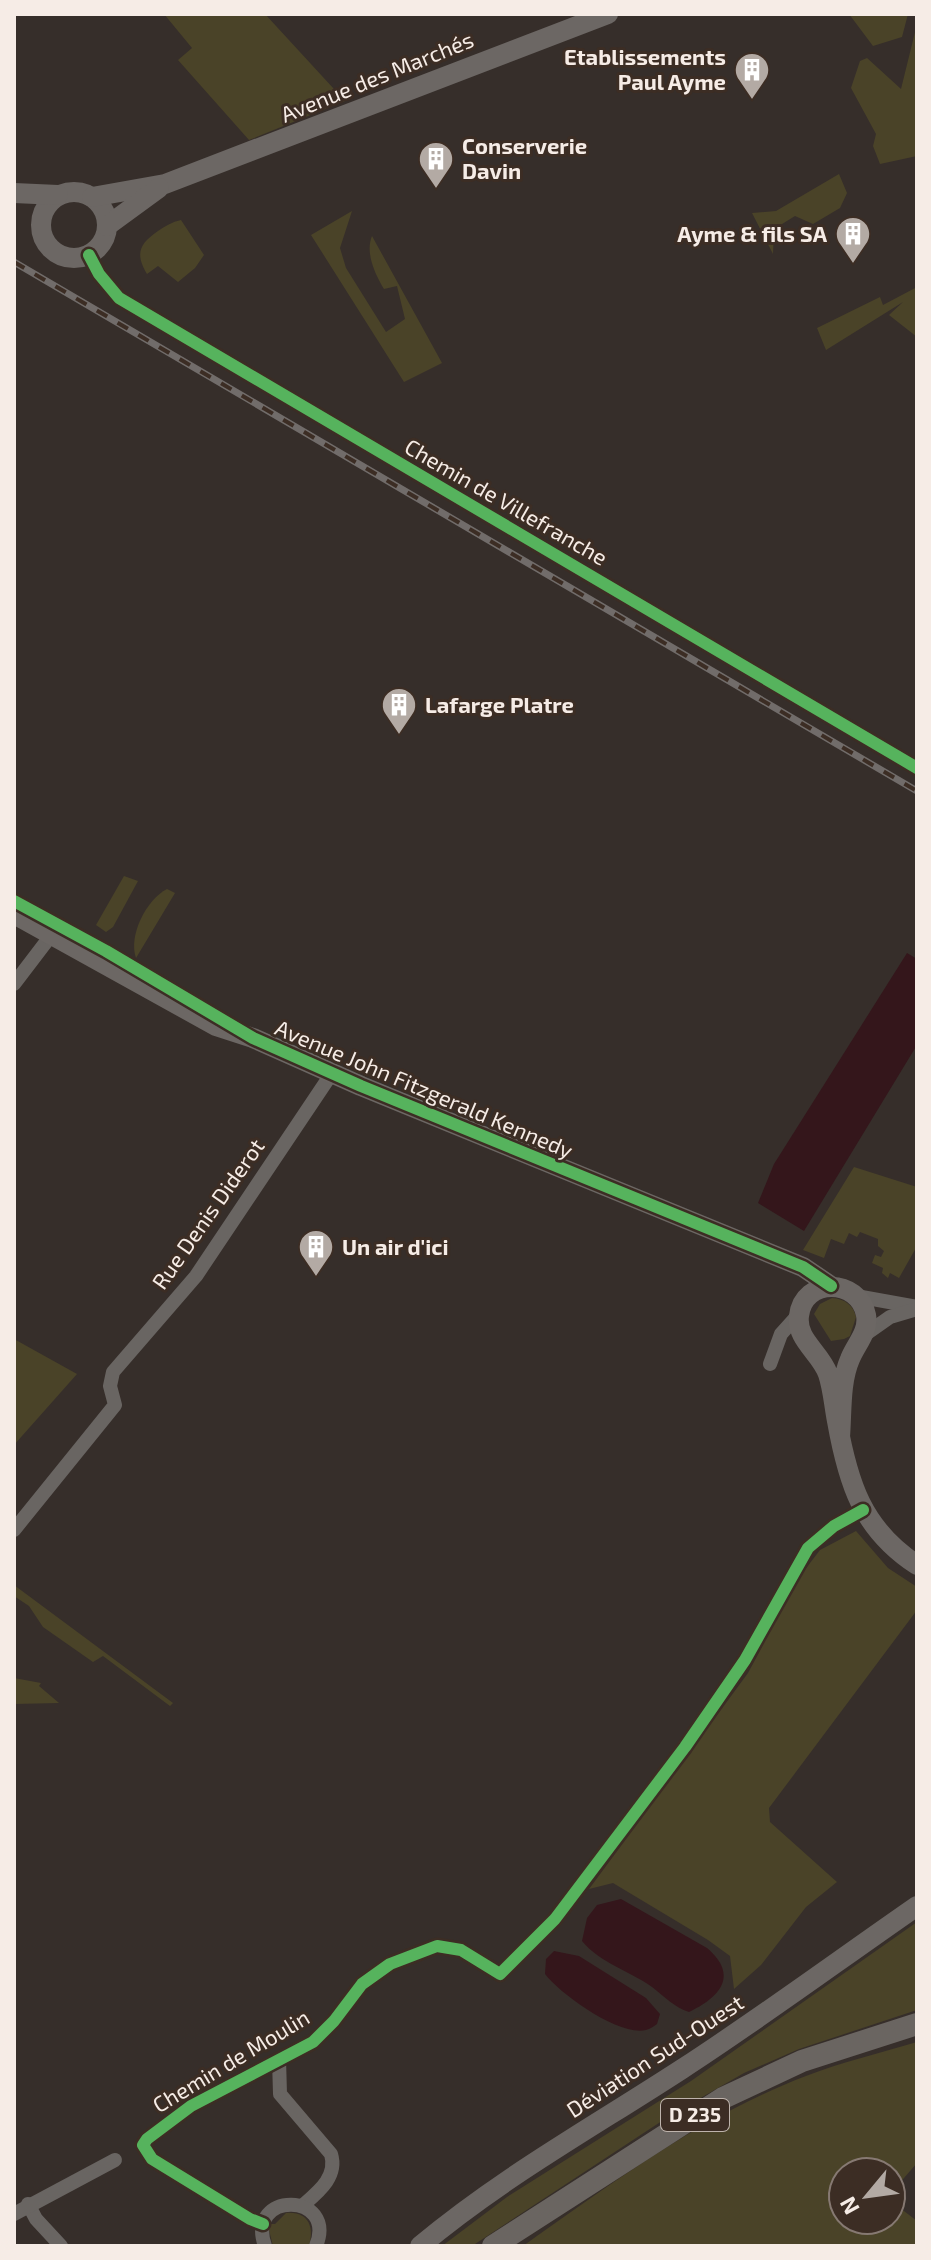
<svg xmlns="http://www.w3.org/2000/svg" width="931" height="2260" font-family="'Exo 2',sans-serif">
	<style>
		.green { fill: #4a4328 }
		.water { fill: #34161b }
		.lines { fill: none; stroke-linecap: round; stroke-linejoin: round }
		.street { stroke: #696562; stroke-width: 14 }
		.secondary { stroke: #6c6764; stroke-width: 20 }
		.primary { stroke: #6a6561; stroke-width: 22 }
		.rail-casing { stroke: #716c6a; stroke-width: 7 }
		.rail { stroke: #3c2d24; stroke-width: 4; stroke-dasharray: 12; stroke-linecap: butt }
		.cycleway-casing { stroke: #3c2d24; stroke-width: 17 }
		.cycleway { stroke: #56b35d; stroke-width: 12 }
		.labels { text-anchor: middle; stroke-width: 6; stroke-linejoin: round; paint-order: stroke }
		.shield { fill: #3c2d24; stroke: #beb3ac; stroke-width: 2 }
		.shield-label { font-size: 20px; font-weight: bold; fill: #f6ece6 }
		.poi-label { font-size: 22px; font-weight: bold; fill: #f6ece6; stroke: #3c2d24; text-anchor: start }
		.street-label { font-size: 22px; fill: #f6ece6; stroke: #3c2d24 }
	</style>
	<rect width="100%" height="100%" fill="#362e2a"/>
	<g class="green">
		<polygon points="164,14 265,14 345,101 249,140 178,60 192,48"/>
		<polygon points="849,14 908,14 902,37 873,46"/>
		<polygon points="917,24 917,156 880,164 873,146 876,134 851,88 860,61 867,58 901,89"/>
		<polygon points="839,174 847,193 840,208 813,224 795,216 774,229 773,254 752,213 776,211"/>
		<path d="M352,211L340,248L346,268L386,332L405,319L397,286L384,289C375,274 365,253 372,236L442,363L404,382L311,235Z"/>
		<path d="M181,220L204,255L195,268L178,282L158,266L147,274C135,254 139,244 158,231C165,226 172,222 181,220Z"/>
		<polygon points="917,287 917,337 889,315 903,302 826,350 817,328 880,297 883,305"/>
		<polygon points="124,876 138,881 113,927 106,932 96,925"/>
		<path d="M167,889L175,893L136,958C128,936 146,900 167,889Z"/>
		<polygon points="854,1167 917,1187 917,1246 899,1278 890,1273 888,1278 882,1273 883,1268 872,1263 875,1255 881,1257 884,1251 878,1246 878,1239 860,1232 857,1237 849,1233 844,1244 831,1239 824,1258 803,1250"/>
		<path d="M832,1298C845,1299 853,1305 856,1317L850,1336L844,1339L831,1341L814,1314L820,1304Z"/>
		<polygon points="14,1339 77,1374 14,1445"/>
		<polygon points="856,1531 888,1568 917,1587 917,1610 769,1808 770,1822 837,1882 806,1907 761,1965 734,1989 730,1956 708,1940 613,1883 589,1889 748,1673 797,1580 820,1550"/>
		<polygon points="14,1585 173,1703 170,1706 103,1656 93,1662 43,1627 29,1606 14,1596"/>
		<polygon points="14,1678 41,1683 39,1686 59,1703 14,1704"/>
		<polygon points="917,1922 917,2010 799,2049 744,2073 671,2115 472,2246 442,2246 507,2197 691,2081"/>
		<path d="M917,2042V2163L891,2193V2172H843V2220H891V2201L917,2221V2246H523C612,2183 703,2115 806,2076C842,2062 880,2053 917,2042Z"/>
		<path d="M286,2213C308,2211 315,2227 309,2246H273L269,2230L271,2224H275Z"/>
	</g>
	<g class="water">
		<polygon points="907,953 917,959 917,1045 804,1231 758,1203 774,1164"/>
		<path d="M621,1899L707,1948C740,1976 719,1998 689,2012C674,2007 665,1997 652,1987C630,1971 600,1963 582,1941L587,1918L597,1905Z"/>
		<path d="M554,1951L579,1956L646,1998L660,2014L657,2024C654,2026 650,2029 646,2030C620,2037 560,1994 545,1974L546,1959Z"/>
	</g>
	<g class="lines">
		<g class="street">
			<polyline points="89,255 99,274 119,298 917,768"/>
			<polyline points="14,984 59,925"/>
			<polyline points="856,1296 917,1307"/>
			<polyline points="863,1336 890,1317 917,1309"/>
			<polyline points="770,1364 781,1334 799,1314"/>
			<polyline points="14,1530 115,1405 110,1386 113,1372 196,1276 332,1073"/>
			<path d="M279,2059L280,2094L331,2154C338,2177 318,2192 302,2206"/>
			<polyline points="28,2204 36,2219 61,2246"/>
			<polyline points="14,2214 115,2160"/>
			<polyline points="263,2224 250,2219 152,2159 143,2145 147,2139 191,2106 313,2042 334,2021 362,1984 390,1964 437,1946 461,1950 500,1974 555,1919 685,1747 745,1660 808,1548 834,1526 863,1510"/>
			<path d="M265,2246C245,2190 338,2192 316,2246"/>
		</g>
		<g class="secondary">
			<circle cx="74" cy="225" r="33"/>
			<polyline points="14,193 58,195"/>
			<polyline points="92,197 165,184 608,14"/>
			<polyline points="107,226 159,188"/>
			<polyline points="14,914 216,1026 253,1038 361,1086 803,1267 831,1286"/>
			<path d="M840,1437C842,1412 840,1382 850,1359C856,1344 869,1332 866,1315C859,1278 803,1277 799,1316C796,1340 820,1352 828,1374C833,1389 834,1406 837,1421C848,1483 862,1529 917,1565"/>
			<path d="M420,2246C501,2178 593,2127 682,2069C762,2017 839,1960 917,1906"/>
		</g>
		<polyline class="primary" points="493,2246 723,2098 802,2061 917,2024"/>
		<defs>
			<polyline id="rail" points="14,262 917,791"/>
		</defs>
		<use href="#rail" class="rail-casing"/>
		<use href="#rail" class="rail"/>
		<defs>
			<g id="cycleway">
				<polyline points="89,255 99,274 119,298 917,768"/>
				<polyline points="14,901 106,951 253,1038 361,1086 803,1267 831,1286"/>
				<polyline points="263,2224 250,2219 152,2159 143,2145 147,2139 191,2106 313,2042 334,2021 362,1984 390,1964 437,1946 461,1950 500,1974 555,1919 685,1747 745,1660 808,1548 834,1526 863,1510"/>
			</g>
		</defs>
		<use href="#cycleway" class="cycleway-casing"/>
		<use href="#cycleway" class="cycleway"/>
	</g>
	<defs>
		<symbol id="building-pin" viewBox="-11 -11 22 30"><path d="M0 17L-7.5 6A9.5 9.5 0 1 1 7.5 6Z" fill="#b3aaa4" stroke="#3c2d24"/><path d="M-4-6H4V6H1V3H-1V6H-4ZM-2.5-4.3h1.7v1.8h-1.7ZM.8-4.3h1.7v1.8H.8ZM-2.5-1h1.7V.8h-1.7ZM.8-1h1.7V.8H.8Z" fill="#fff"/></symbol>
	</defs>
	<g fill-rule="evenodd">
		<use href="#building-pin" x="732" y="50" width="40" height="54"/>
		<use href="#building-pin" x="416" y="139" width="40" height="54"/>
		<use href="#building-pin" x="833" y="214" width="40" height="54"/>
		<use href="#building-pin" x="379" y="685" width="40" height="54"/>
		<use href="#building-pin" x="296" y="1227" width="40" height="54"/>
	</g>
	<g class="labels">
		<rect class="shield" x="661" y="2099" width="68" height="32" rx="6"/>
		<g class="shield-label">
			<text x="695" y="2122">D 235</text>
		</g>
		<g class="poi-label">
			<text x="726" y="65" text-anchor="end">Etablissements<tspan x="726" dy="25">Paul Ayme</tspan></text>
			<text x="462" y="154">Conserverie<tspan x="462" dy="25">Davin</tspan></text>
			<text x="827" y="242" text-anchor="end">Ayme &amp; fils SA</text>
			<text x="425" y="713">Lafarge Platre</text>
			<text x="342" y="1255">Un air d'ici</text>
		</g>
		<g class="street-label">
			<text transform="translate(377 77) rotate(-22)" y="8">Avenue des Marchés</text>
			<text transform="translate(506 502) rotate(30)" y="8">Chemin de Villefranche</text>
			<text transform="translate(424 1089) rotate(23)" y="8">Avenue John Fitzgerald Kennedy</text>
			<text transform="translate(208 1214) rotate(-55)" y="8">Rue Denis Diderot</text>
			<text transform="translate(655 2056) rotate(-33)" y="8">Déviation Sud-Ouest</text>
			<text transform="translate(231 2061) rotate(-31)" y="8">Chemin de Moulin</text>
		</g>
	</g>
	<rect width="931" height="2260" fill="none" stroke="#f6ece6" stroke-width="32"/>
	<g transform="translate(867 2196) rotate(241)"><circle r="38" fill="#3c2d24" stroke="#867972" stroke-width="2"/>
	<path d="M0-6L14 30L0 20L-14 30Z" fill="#b3aaa4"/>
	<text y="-12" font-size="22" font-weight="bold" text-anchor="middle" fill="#f6ece6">N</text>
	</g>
</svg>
